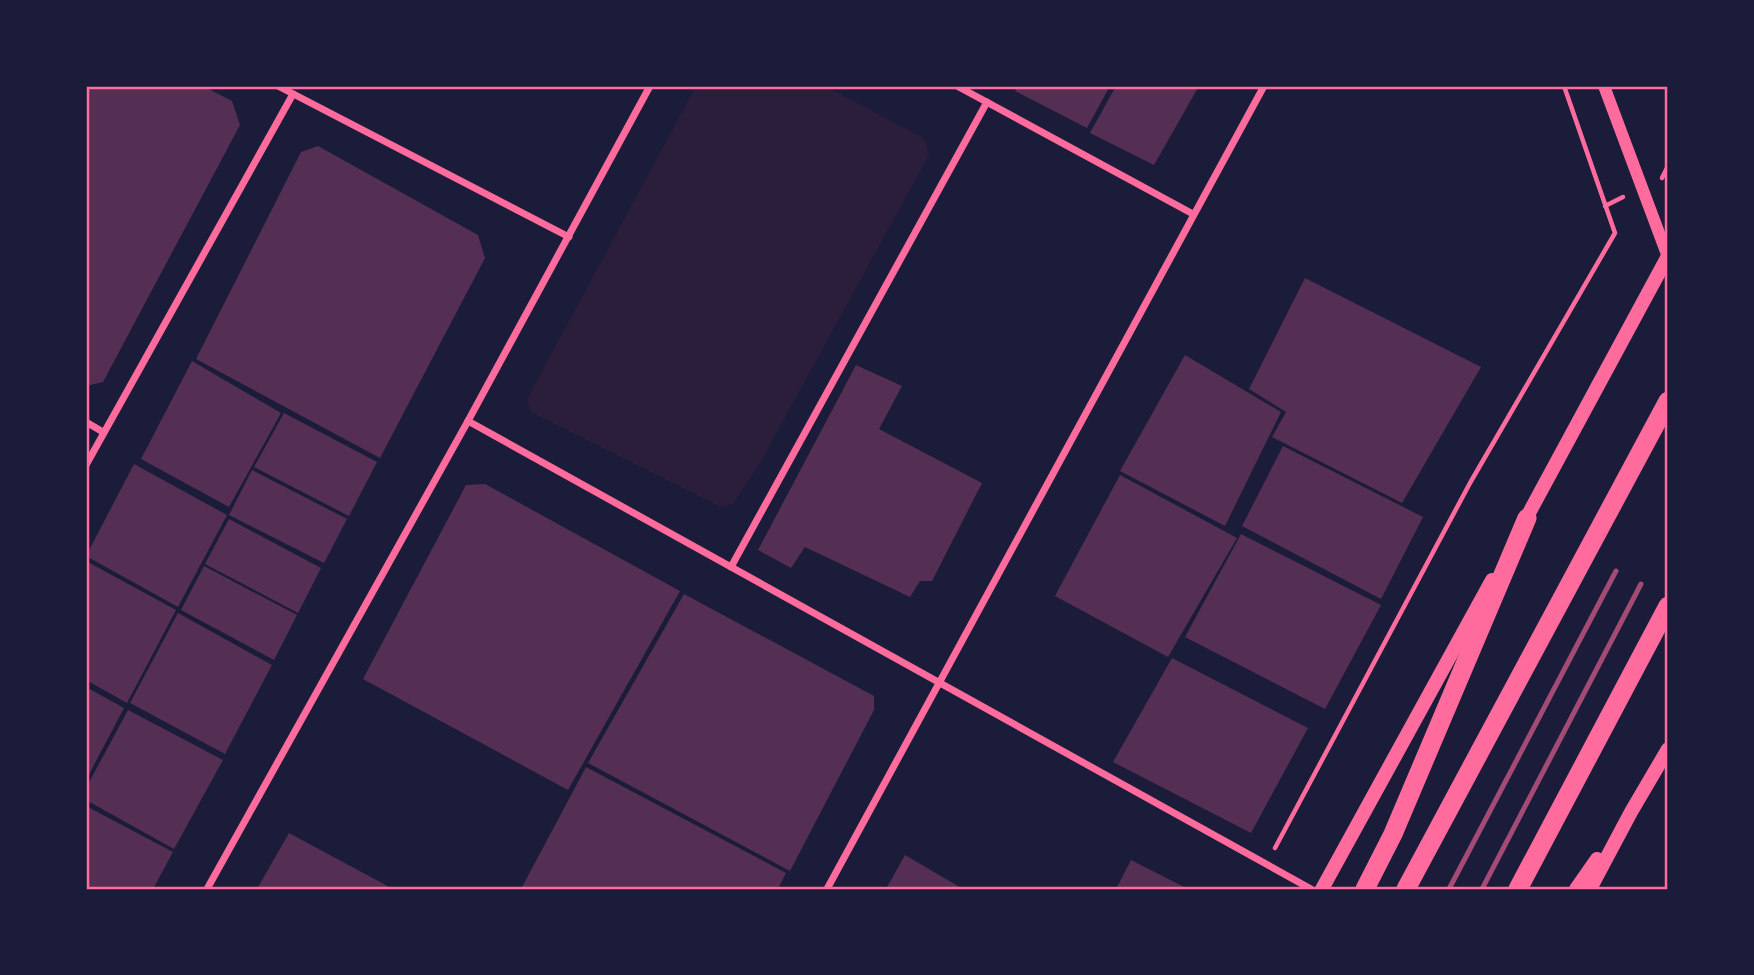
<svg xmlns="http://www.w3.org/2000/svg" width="1754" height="975" font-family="'Varela Round',sans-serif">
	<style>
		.green { fill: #2a1e3b }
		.building { fill: #542f53 }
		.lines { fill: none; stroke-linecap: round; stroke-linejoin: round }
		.path { stroke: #ff6b9d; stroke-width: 4.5 }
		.minor { stroke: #ff6b9d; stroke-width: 7 }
		.tertiary { stroke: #ff6b9d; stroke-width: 12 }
		.secondary { stroke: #ff6b9d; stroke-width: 14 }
		.trunk { stroke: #ff6b9d; stroke-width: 19 }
		.rail { stroke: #a44b75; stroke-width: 5 }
		.neatline { fill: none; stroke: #ff6b9d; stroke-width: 2.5 }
	</style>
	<rect width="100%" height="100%" fill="#1b1b3a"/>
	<polygon class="green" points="696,86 825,86 925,139 929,155 760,463 733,504 721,507 531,412 527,399"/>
	<g class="building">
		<polygon points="86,86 203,86 232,101 240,125 103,382 86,386"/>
		<polygon points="1018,86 1110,86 1087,128 1015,91"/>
		<polygon points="1116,86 1199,86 1154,165 1090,133"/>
		<polygon points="318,146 478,235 485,258 380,458 196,359 301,152"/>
		<polygon points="1305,278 1481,367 1402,503 1272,437 1286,412 1249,389"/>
		<polygon points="1185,355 1281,412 1225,526 1120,471"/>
		<polygon points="192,361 281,413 229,507 141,459"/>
		<polygon points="856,365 902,386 879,429 982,483 932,581 920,581 910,597 805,547 791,568 758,550"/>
		<polygon points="284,413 377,462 349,516 254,467"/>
		<polygon points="1283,446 1423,517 1381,599 1242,526"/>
		<polygon points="134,464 227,515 178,607 86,556"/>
		<polygon points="252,470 347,519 324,563 229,515"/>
		<polygon points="1120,475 1237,538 1168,657 1055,596"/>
		<polygon points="485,484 680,591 568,790 363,679 466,485"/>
		<polygon points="229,519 321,568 298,613 205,564"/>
		<polygon points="1241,534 1381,605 1325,709 1185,637"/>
		<polygon points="86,561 176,610 127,703 86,680"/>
		<polygon points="204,566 297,615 274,660 181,610"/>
		<polygon points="684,594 874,696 874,710 790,871 588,763"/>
		<polygon points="178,613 272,665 225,754 130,703"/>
		<polygon points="1172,658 1308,728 1251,833 1113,762"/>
		<polygon points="86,687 124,708 86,780"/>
		<polygon points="128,710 223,760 174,849 86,800 86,788"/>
		<polygon points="586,767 786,873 778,889 521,889"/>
		<polygon points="86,806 173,852 153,889 86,889"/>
		<polygon points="289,833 393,889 257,889"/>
		<polygon points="905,855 963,889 886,889"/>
		<polygon points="1131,860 1188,889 1116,889"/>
	</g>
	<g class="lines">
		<g class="path">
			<polyline points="1662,178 1668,166"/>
			<polyline points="1605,206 1623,197"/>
			<polyline points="1275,848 1470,483 1615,233 1564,86"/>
		</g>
		<g class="minor">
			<polyline points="278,86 569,237"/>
			<polyline points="957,86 1193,214"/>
			<polyline points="468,421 1311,889"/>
			<polyline points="86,422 103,432"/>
			<polyline points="86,465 293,94"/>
			<polyline points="731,567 987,102"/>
			<polyline points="207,889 468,421 650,86"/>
			<polyline points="827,889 1264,86"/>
		</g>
		<polyline class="tertiary" points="1604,86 1668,257"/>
		<g class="secondary">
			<polyline points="1522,526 1668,256"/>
			<polyline points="1322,889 1492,580"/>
			<polyline points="1576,889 1597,859"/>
			<polyline points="1590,889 1631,812 1668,749"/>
		</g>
		<g class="trunk">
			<polyline points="1365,889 1393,834 1527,518"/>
			<polyline points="1406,889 1668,401"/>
			<polyline points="1518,889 1668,606"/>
		</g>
		<g class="rail">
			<polyline points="1449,889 1616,571"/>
			<polyline points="1482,889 1641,584"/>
		</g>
	</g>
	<rect width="1754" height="975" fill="none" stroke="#1b1b3a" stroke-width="175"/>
	<rect x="88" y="88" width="1578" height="800" class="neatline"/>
</svg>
